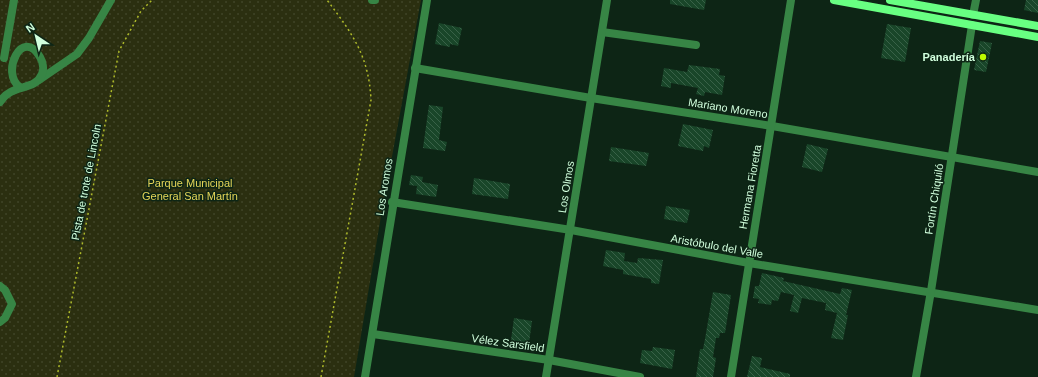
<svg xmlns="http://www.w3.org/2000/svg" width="1038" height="377" font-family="Helvetica,sans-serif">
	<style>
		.park { fill: url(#park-dots) }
		.building { fill: url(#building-back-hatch) }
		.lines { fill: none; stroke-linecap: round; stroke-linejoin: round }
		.path { stroke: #aeba2a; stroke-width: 1.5; stroke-dasharray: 2 3; stroke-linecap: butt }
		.minor { stroke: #378545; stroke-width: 8 }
		.tertiary { stroke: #378545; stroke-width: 8 }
		.secondary { stroke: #68ff82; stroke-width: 8 }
		.poi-dot { fill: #befc00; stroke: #0d2515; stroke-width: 1.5 }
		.labels { text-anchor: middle; stroke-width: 3; stroke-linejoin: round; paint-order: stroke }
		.poi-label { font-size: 11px; font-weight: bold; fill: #d1ffdd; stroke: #0d2515; text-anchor: end }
		.street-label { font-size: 11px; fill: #d1ffdd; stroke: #0d2515 }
		.park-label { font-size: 11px; fill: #e4d558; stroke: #0d2515 }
	</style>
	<defs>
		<pattern id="park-dots" width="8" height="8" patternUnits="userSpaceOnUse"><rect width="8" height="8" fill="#2b2f10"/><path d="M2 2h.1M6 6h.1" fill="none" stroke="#3f4427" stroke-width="1.8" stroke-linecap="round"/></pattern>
		<pattern id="building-back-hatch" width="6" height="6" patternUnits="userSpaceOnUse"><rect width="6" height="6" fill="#194629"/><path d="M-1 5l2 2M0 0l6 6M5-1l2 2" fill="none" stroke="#396248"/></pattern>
	</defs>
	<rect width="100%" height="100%" fill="#0d2515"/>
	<polygon class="park" points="0,0 421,0 381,216 354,377 0,377"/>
	<g class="building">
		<polygon points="670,0 706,0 704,10 670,4"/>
		<polygon points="1026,0 1038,0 1038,13 1024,10"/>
		<polygon points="439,23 462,28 458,46 450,44 450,47 435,44"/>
		<polygon points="887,24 911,28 905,62 881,58"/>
		<polygon points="980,41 992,43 986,72 974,70"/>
		<polygon points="689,65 720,69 719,75 725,76 722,95 705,92 704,96 696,94 698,88 671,83 671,88 661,86 664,68 687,72"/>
		<polygon points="429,105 443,107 439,140 447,142 445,151 423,148"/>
		<polygon points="683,124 713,130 709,148 704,146 703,151 678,146"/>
		<polygon points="807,144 828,149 822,172 802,167"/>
		<polygon points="611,147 649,153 646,166 609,161"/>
		<polygon points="411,175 423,177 422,182 438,185 436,197 416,194 417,186 409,185"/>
		<polygon points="474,178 510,184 508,199 472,194"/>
		<polygon points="666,206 690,210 687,223 664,219"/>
		<polygon points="606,250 625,253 624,261 637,263 638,258 663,260 659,284 651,283 651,279 623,274 623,270 603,266"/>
		<polygon points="762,273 784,278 783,281 840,294 842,288 852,290 846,315 848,315 843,340 831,338 837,313 825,310 826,303 802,298 798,313 790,311 794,295 781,292 778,301 772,300 771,305 758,303 759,299 753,298 755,286 759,286"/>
		<polygon points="713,292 731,295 725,333 720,333 719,338 716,338 713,357 716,358 713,377 696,377 700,349 703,349 705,339"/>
		<polygon points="514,318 532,321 529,343 511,340"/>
		<polygon points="653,347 675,350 672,369 640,363 642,350 652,351"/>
		<polygon points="752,356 762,358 760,367 790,374 790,377 747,377"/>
	</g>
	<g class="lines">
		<g class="path">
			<polyline points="57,377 119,51 141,11 152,0"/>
			<path d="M321,377L371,100C369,56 352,33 327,0"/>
		</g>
		<g class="minor">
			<polyline points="372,0 375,0"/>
			<polyline points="973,15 976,0"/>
			<polyline points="602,32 696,45"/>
			<polyline points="4,58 14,0"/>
			<polyline points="415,68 591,98 772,126 1038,172"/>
			<polyline points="39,80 77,54 89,38 111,0"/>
			<path d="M0,102C11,83 35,92 42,74C44,69 43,62 40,57C22,26 0,74 20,87"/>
			<polyline points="392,202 571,230 749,263 1038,310"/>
			<polyline points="0,286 5,290 12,304 5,318 0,322"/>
			<polyline points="373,334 549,360 640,377"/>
			<polyline points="546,377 607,0"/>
			<polyline points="731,377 791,0"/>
			<polyline points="916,377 931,291 972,25"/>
		</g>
		<polyline class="tertiary" points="365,377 427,0"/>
		<g class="secondary">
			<polyline points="834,0 1038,37"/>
			<polyline points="890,0 1038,26"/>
		</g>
	</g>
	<circle class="poi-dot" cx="983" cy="57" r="4"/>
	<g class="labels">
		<g class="poi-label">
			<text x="975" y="61">Panadería</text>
		</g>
		<g class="street-label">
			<text transform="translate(728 108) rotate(9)" y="4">Mariano Moreno</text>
			<text transform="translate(86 182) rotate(-79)" y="4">Pista de trote de Lincoln</text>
			<text transform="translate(384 187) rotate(-81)" y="4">Los Aromos</text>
			<text transform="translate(566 187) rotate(-81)" y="4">Los Olmos</text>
			<text transform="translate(750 187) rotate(-80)" y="4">Hermana Fioretta</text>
			<text transform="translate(934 199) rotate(-81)" y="4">Fortín Chiquiló</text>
			<text transform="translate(717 246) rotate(10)" y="4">Aristóbulo del Valle</text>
			<text transform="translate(508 343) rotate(8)" y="4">Vélez Sarsfield</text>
		</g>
		<g class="park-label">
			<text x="190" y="187">Parque Municipal<tspan x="190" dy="13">General San Martín</tspan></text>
		</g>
	</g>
	<g transform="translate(36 36) rotate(325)" stroke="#0d2515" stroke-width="3" paint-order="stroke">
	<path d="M0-3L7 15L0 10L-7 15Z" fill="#d1ffdd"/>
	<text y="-6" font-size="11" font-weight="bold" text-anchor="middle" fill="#d1ffdd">N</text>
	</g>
</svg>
